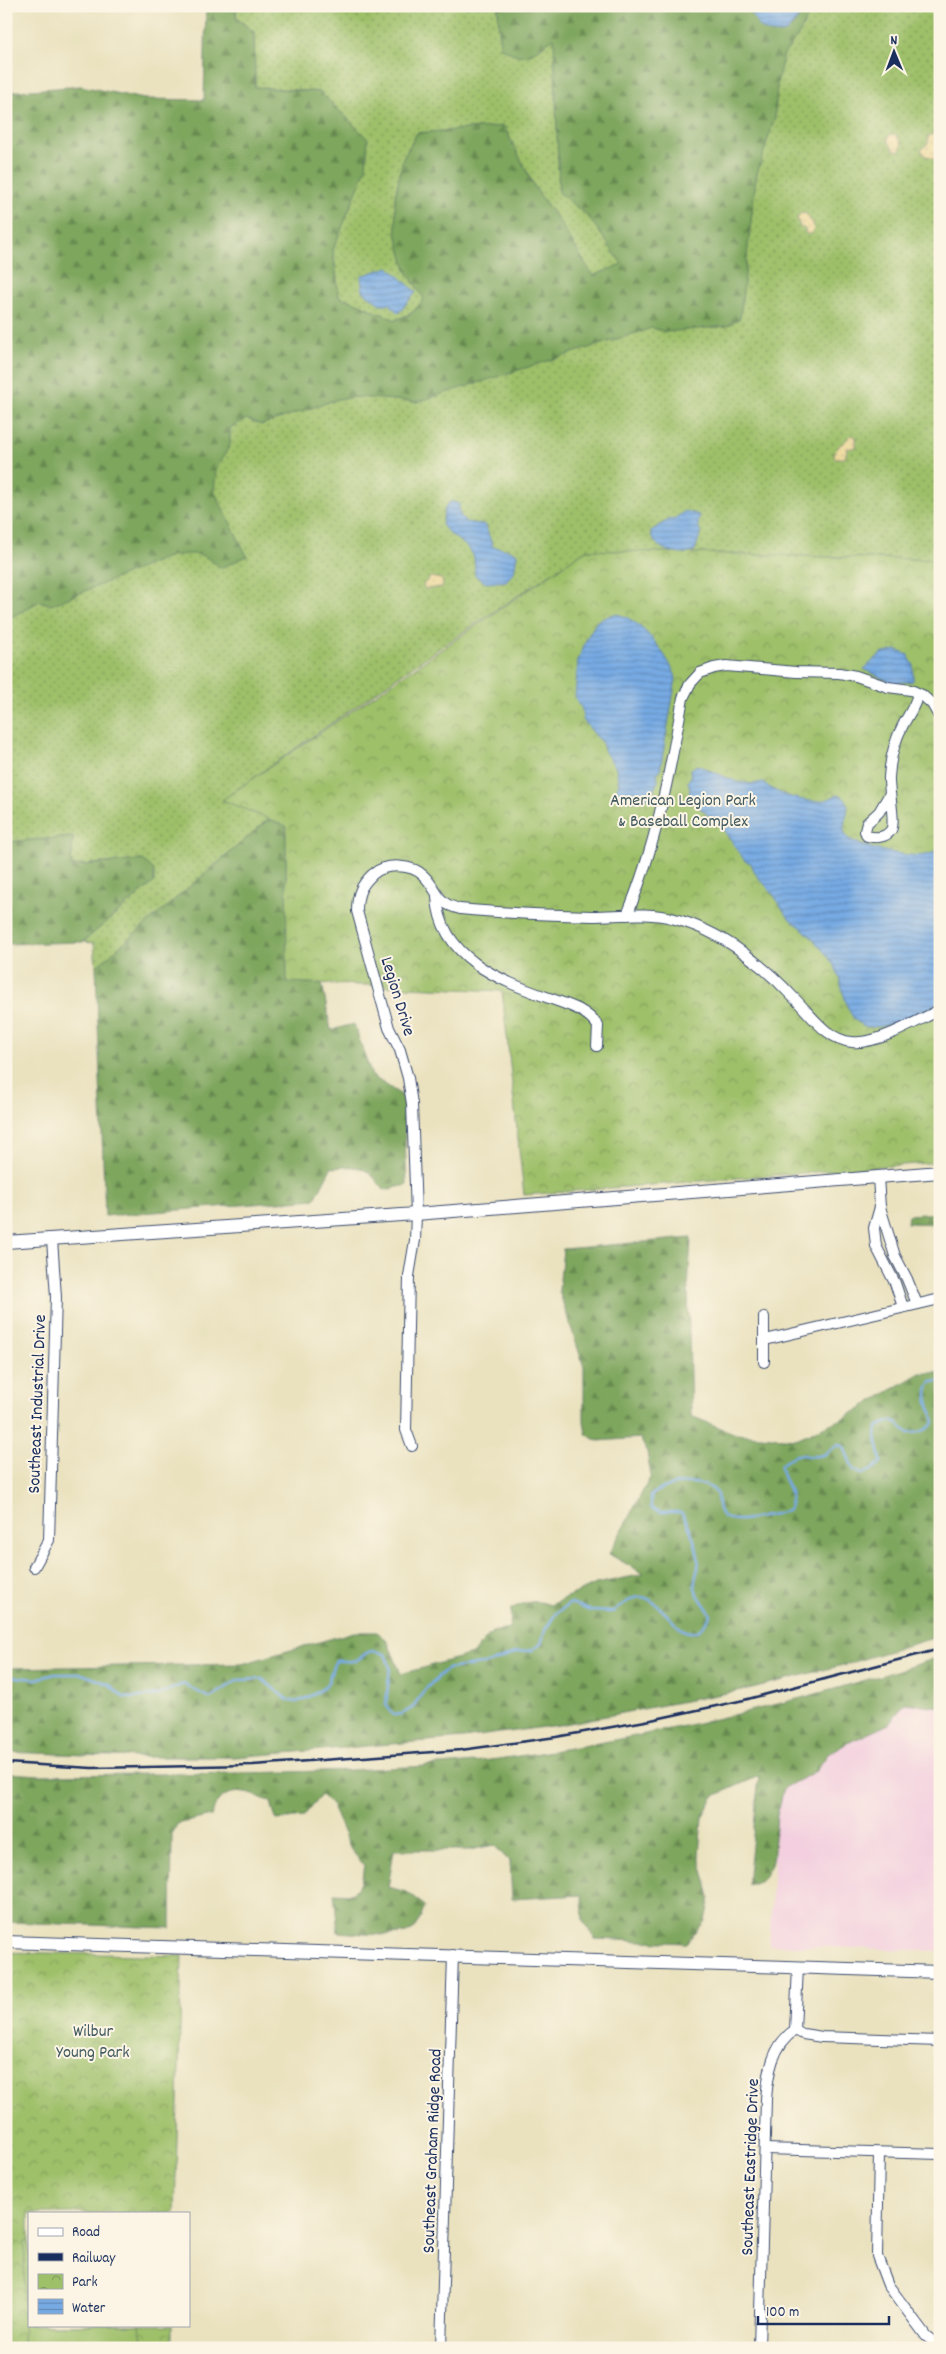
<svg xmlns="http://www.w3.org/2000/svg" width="946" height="2354" font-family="Dekko,sans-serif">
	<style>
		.built { fill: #f3cfdf }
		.grass { fill: url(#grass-dots); stroke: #5c7864; fill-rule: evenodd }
		.forest { fill: url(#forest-firs); stroke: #4c6a5e }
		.sand { fill: url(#sand-dots); stroke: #84847e }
		.park { fill: url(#park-crowns); stroke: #5c7864 }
		.pitch { fill: #9ec069; stroke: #5c7864 }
		.water { fill: url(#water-rules); stroke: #496ca0 }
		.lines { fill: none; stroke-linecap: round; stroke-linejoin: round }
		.stream { stroke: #77aae3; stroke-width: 2.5 }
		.minor-casing { stroke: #3a4a6d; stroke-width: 12 }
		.major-casing { stroke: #3a4a6d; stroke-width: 14 }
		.minor { stroke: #fff; stroke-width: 10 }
		.major { stroke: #fff; stroke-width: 12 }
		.rail { stroke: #1b2f5e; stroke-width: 2.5 }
		.labels { text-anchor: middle; stroke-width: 4; stroke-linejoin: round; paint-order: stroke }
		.park-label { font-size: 18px; fill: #425a61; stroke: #fcf5e5 }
		.street-label { font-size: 18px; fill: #1b2f5e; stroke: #fcf5e5 }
	</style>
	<defs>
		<pattern id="grass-dots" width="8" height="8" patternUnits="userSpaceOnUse" patternTransform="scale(1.25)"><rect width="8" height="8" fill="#9ec069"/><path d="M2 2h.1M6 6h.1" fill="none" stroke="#809c5a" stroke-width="1.8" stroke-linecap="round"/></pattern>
		<pattern id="forest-firs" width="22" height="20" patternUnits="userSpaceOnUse" patternTransform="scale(1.25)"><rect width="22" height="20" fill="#7ea65d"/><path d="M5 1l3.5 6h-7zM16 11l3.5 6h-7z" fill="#668850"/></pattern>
		<pattern id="sand-dots" width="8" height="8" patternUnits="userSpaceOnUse" patternTransform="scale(1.25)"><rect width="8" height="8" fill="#eeda9e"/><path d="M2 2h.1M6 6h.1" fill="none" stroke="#ccbb8a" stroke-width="1.8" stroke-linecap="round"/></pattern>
		<pattern id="park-crowns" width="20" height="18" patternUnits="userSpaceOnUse" patternTransform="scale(1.25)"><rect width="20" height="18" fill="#9ec069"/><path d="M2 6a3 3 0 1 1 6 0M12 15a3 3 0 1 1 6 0" fill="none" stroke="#809c5a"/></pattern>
		<pattern id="water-rules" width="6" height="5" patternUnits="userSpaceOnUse" patternTransform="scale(1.25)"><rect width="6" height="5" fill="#77aae3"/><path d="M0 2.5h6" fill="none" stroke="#618bbb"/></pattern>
	</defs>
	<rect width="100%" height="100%" fill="#fcf5e5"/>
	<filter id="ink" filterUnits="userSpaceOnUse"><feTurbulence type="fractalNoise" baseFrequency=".02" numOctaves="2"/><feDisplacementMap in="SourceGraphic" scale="10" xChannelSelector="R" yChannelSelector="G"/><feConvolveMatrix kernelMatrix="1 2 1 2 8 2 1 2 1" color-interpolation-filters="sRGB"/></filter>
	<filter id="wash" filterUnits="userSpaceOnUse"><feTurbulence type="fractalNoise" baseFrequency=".0096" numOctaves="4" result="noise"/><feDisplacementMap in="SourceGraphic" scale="20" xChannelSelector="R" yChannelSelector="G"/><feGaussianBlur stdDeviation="1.12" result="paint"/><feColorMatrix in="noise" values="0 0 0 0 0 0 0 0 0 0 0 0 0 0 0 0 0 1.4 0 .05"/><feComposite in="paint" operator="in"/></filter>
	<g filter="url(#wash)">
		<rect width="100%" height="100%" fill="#eae2bf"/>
		<polygon class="built" points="905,1703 940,1707 936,1747 940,1750 940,1951 769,1945 777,1816 784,1788 816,1771 828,1754 843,1745 889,1724"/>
		<path class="grass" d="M236,6H498L500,47L553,6H940V560L586,550L413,666L222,800L269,819L96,967L94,943L83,942L154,882L143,860L71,866L73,837L6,842V601L150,458L562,273L560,223L535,188L504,127L417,133L403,159L395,198L406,270L425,299L412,313L396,320C376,313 359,302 339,297L333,250L344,219L320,92L255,87L254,32L236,18ZM416,292L399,313L390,303Z"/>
		<g class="forest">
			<path d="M206,6H236V18L254,32L255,87L320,92L368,139L366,168L333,250L339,297C359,302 376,313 396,320L412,313L424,299L406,270L396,233L395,198L403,159L417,133L504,126L535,188L560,223L593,276L622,264L588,216L559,193L554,38C530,53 528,64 500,47L498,6H750L752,15L792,27L801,15L802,6H813L799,34L783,56L777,84L775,117L756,177L740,318L727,326L666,332L652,328L417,402L358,397L338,399L261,425L247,419L230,428V445L216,470L214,491L247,556L221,568C201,551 196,553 170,556L51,605L40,601L6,620V92L81,86L144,99L204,100Z"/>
			<path d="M269,819L286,826L287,981L322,983L331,1030L354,1024L372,1076L403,1096L407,1185L384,1190C366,1166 361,1165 331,1168L315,1199L105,1216L96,967Z"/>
			<polygon points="73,837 71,866 143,860 154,870 154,882 83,942 6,944 6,842"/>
			<polygon points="940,1213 940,1224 907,1223 908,1215"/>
			<path d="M691,1238L688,1291L691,1416L736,1434L796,1439L844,1418L920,1373H940V1636L843,1665L748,1689L559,1725L463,1738L236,1757H137L6,1752V1668L242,1664L354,1632H377L387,1640L401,1674L472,1654L492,1632L510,1629L511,1609C524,1602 536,1599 550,1605L596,1584L644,1574L609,1554L651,1476L647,1452L640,1438L598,1441L586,1434L584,1421V1367L559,1291L563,1249Z"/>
			<path d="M940,1657V1707L905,1703L889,1724L843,1745L828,1754L816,1771L784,1788L777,1816L773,1861L763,1879L748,1885L759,1776L714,1796L702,1817L699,1855L710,1897L705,1921L686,1943L595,1939L583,1921L582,1895L512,1899L510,1862L494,1845L469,1850H394L388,1887L407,1892L425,1906C421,1914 419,1924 412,1930C403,1939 353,1933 338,1932L334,1893L352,1894L361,1883L364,1865L351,1850L331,1804L321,1795L303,1817L276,1820L271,1802C255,1795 233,1785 218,1801C215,1805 213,1812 211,1816L177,1824L172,1835L171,1928L6,1922V1773L40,1775C144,1774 248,1774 352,1770C400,1767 450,1766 498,1759C644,1739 800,1703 940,1657Z"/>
		</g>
		<g class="sand">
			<polygon points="892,134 897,135 902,144 900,151 894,150 888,141 888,136"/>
			<polygon points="934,134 938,138 937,147 940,156 934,159 924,155 921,150 928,143 928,136"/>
			<polygon points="801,213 807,214 809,220 813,223 814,230 810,234 806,234 805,229 800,227 797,218"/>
			<path d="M851,435L856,437V447L847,449L845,458H835L834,454C838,444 845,443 851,435Z"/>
			<polygon points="431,577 441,579 443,582 442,587 425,589 423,585"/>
		</g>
		<g class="park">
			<polygon points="586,550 940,560 940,1162 524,1195 502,991 287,982 286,826 222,800"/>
			<polygon points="6,1952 182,1956 175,2213 29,2213 29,2325 172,2325 172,2348 6,2348"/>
		</g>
		<polygon class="pitch" points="25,2241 29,2241 29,2325 140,2325 143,2348 23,2348"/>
		<g class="water">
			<path d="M750,6H802L801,15L787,31C766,39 754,25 750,6Z"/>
			<polygon points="389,267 416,292 398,313 390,304 380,304 363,291 361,276"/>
			<path d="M451,501L459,504V513L465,522L485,525L493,547L510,550L517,554L514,572L506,581L486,583L475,575C474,569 476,562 473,555C466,541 449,538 442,524L445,507Z"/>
			<path d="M685,511L699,515L698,526L701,532L695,550C684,560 650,549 651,531L670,519L673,520Z"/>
			<path d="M614,614C638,614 670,658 676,678L660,770L657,773L658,781L650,797C639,801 623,803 615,794L619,783L616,768L605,752L602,743L583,720L582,709L575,697L578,661L587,638L597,621Z"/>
			<polygon points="896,650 908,655 913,665 913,681 892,683 864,669 881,654"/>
			<path d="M697,765L737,782L753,784L763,782C773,794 810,805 825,800C831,799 834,795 840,795C859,807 836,823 847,837C857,848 912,858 926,855C932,854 935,851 940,848V1003C921,1011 883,1032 864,1026C844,1018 844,985 836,969C829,956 815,941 805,931C801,926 794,923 790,919C783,912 779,902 773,894C763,880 758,882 751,863L745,861L720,825L689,799L690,787L688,783L691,776L690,770Z"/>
		</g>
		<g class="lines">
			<path class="stream" d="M6,1676L36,1679L55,1674H82L109,1684L123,1697L130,1698L158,1695L183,1684L210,1698L238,1680L262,1679L288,1700L296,1702C308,1698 324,1691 329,1680C332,1672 331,1667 336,1661C342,1660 347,1662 352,1661C366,1660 362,1645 385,1654L390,1667L386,1705L394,1715L402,1714L412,1708L426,1688L447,1669L490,1663L517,1652L532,1650L541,1644L545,1630L556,1613L571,1603L591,1611L612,1612C621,1607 628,1598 639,1597C666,1595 684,1663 711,1615C706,1605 698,1598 695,1588C693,1580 697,1575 698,1568C701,1555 689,1523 681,1512H660L651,1508V1495C670,1482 698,1477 717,1492C718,1499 716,1508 722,1515C732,1527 773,1514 787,1511C799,1491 780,1483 781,1465C803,1445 802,1461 822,1455C828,1453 832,1447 839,1445L844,1447L854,1471L863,1474L873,1469L881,1462L876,1436L877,1427L891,1421L898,1424L908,1433C920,1433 927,1431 934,1422C931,1409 922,1393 931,1382L940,1381"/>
		</g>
	</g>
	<g filter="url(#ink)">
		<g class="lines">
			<defs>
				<g id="minor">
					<path d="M889,795L879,812L867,823L865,831L867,836C875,838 886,838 891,830C896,822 888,789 889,777C890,760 895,740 903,725C909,714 915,706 918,694"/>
					<path d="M437,897C440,958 501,981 549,998C568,1005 586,1009 598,1026L597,1046"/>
					<path d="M627,915C656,846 670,771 683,698L690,684L700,673L714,668L726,666L796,672L839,673L856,676L888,687L911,690L922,695L932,704L940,718"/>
					<polyline points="878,1177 880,1207 874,1228 876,1246 895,1283 903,1307"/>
					<polyline points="880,1207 895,1256 907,1279 917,1304"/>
					<polyline points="765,1340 940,1299"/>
					<polyline points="764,1362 764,1317"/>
					<path d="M412,1446L406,1430L409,1276L415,1240L416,1214L412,1104L408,1078L400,1050L389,1028L357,911C357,894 361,885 373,874C386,863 412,864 424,876C439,891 435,903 460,909C503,913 548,915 592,916C619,916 647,911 675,919C704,927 731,942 754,961C768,972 781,984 793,997C810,1013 826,1040 852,1042C877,1045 916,1021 940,1010"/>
					<polyline points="34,1567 49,1540 56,1297 52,1239"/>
					<polyline points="795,2030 803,2034 822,2037 940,2041"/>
					<polyline points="765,2149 940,2154"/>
					<polyline points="879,2153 877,2256 888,2285 926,2336 940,2347"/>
					<polyline points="441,2348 453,1955"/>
					<path d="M759,2348L766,2099C768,2074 772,2045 795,2030L798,1967"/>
				</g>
				<g id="major">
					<polyline points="6,1242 416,1214 940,1172"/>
					<polyline points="6,1942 940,1972"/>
				</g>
			</defs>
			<use href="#minor" class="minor-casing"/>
			<use href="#major" class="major-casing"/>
			<use href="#minor" class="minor"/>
			<use href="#major" class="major"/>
			<polyline class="rail" points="6,1763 92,1768 253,1765 461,1750 556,1737 651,1720 744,1700 940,1649"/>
		</g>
	</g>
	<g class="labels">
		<g class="park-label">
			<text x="683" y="805">American Legion Park<tspan x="683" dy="21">&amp; Baseball Complex</tspan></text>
			<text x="93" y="2036">Wilbur<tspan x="93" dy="21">Young Park</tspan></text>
		</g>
		<g class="street-label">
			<text transform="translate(399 996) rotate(73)" y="6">Legion Drive</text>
			<text transform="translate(36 1404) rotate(-88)" y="6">Southeast Industrial Drive</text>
			<text transform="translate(431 2151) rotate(-88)" y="6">Southeast Graham Ridge Road</text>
			<text transform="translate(749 2167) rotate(-88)" y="6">Southeast Eastridge Drive</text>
		</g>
	</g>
	<rect width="946" height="2354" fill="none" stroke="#fcf5e5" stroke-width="25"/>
	<rect x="28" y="2212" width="162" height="115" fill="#fcf5e5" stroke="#a2a6af"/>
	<rect x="38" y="2228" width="25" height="8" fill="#ffffff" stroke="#a2a6af"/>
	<text x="72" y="2236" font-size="15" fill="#1b2f5e">Road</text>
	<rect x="38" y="2253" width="25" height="8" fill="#1b2f5e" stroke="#a2a6af"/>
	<text x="72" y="2262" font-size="15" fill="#1b2f5e">Railway</text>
	<rect x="38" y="2274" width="25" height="15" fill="url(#park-crowns)" stroke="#a2a6af"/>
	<text x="72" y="2286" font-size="15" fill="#1b2f5e">Park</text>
	<rect x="38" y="2299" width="25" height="15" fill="url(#water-rules)" stroke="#a2a6af"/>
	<text x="72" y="2312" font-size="15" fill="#1b2f5e">Water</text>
	<g transform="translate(894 52) rotate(359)" stroke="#fcf5e5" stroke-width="4" paint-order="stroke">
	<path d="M0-4L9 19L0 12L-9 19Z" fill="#1b2f5e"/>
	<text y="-8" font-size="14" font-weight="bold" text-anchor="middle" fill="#1b2f5e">N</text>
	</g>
	<path d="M758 2316v8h131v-8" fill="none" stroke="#1b2f5e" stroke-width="2.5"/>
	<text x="766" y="2316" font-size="15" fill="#1b2f5e" stroke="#fcf5e5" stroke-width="4" paint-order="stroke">100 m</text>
</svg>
